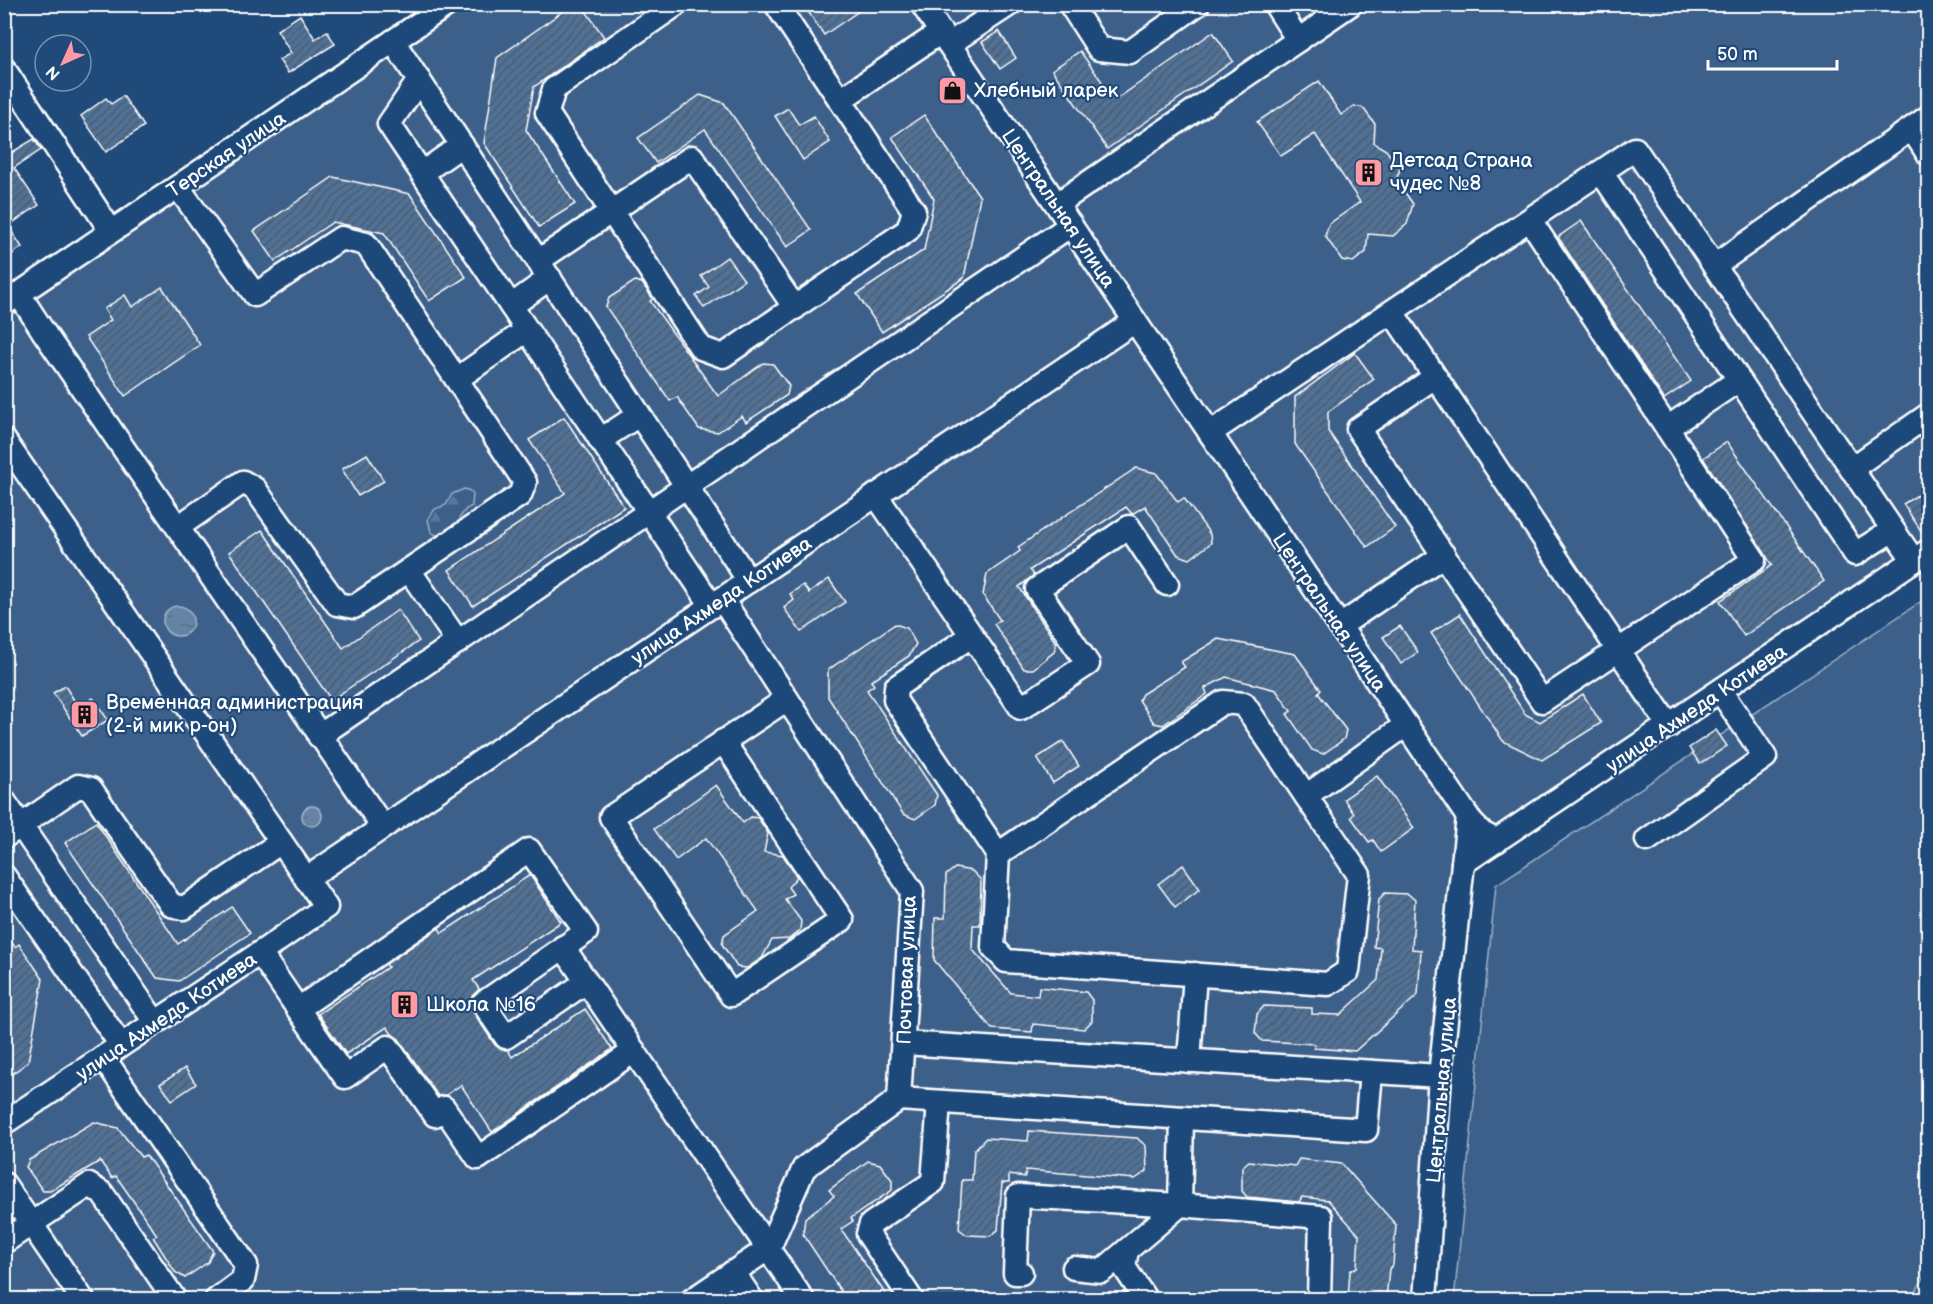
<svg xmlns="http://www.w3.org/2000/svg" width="1933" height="1304" font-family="'Balsamiq Sans',sans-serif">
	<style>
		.grass { fill: #3c618b; stroke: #9eb0c5; stroke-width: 1.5 }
		.forest { fill: url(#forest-firs); stroke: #9eb0c5; stroke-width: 1.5 }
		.water { fill: url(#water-ripples); stroke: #a3b5c8; stroke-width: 1.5 }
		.building { fill: url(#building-hatch); stroke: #fff; stroke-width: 1.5 }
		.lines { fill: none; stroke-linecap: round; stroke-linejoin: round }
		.minor-casing { stroke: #fff; stroke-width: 27 }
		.minor { stroke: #1f4a7a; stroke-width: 22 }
		.labels { text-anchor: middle; stroke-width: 4.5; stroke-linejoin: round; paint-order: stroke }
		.poi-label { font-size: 20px; fill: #fff; stroke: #1f4a7a; text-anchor: start }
		.street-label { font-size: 20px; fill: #fff; stroke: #1f4a7a }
	</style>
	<defs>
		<pattern id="forest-firs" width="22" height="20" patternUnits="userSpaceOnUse" patternTransform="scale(1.5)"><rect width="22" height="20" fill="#3c618b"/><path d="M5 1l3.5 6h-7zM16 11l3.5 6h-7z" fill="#59799c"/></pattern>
		<pattern id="water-ripples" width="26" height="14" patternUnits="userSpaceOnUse" patternTransform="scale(1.5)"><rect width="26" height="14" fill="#6583a4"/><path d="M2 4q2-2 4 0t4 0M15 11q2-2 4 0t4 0" fill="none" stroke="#5b6d81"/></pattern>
		<pattern id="building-hatch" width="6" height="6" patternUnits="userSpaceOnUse" patternTransform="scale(1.5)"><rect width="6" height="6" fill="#507197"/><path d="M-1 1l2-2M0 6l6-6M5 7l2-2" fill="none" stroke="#4e5b6a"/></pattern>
	</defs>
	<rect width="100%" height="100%" fill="#1f4a7a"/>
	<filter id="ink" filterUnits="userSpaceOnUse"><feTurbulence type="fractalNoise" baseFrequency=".0167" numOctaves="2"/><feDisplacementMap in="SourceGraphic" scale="12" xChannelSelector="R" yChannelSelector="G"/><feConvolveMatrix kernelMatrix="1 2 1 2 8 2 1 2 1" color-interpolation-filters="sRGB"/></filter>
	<g filter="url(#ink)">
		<g class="grass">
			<polygon points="448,5 1928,5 1928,551 1463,863 1425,1299 5,1300 5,304"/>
			<polygon points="1928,597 1928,1271 1911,1299 1454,1300 1496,885"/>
		</g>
		<polygon class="forest" points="464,489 468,490 473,494 472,506 466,509 460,517 461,526 443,539 431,532 428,519 435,509 446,505 452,494"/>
		<g class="water">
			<circle cx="178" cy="621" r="15"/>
			<circle cx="312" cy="816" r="10"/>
		</g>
		<g class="building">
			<polygon points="573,4 581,4 604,37 534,87 526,130 575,204 539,227 484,143 497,58"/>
			<polygon points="803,4 869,4 824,35"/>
			<polygon points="300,15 315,39 327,31 335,44 288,73 279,60 291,53 277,30"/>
			<polygon points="999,31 1016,58 1000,69 982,42"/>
			<polygon points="1213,32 1233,61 1107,149 1052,70 1080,51 1115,100"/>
			<polygon points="1319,81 1341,115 1354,106 1363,108 1375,124 1374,143 1386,150 1400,169 1396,180 1413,204 1407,224 1393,236 1368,234 1366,252 1353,262 1342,260 1325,236 1329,224 1360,202 1315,134 1281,156 1257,122"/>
			<polygon points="700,95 724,103 811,230 787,247 705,129 656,163 638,138"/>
			<polygon points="123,96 144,126 106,152 81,116 106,98 111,104"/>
			<polygon points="788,108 799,125 814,116 830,142 803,160 775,116"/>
			<polygon points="924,115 980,197 964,278 882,332 857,294 924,250 934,199 892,137"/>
			<polygon points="34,139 41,150 14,168 39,205 8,226 22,247 4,260 4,153 6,156"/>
			<polygon points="333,177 410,194 466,277 429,301 384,233 333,222 275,261 254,231"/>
			<polygon points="1581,221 1691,381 1664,399 1558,237"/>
			<polygon points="727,257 744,280 704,308 696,296 709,287 701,276"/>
			<polygon points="635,281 642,283 653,299 650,301 718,396 763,363 773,364 789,386 787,395 746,422 742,416 718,432 699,429 677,397 670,401 606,307 609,298"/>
			<polygon points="162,287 200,345 125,396 86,337 111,320 104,309 125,295 132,307"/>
			<polygon points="1355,353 1374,379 1328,412 1328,431 1395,527 1367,547 1295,444 1295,397"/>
			<polygon points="564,417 624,507 473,606 449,570 565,493 529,440"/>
			<polygon points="1727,442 1824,581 1744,636 1720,601 1772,565 1703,458"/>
			<polygon points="367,454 384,481 358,496 342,469"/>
			<polygon points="1136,468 1156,473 1178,502 1184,498 1210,534 1211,543 1190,559 1178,555 1145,506 1132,514 1126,507 1030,570 1034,575 1019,587 1056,643 1054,652 1033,669 1024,669 994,624 1000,620 983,595 987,574 1020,551 1018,547"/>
			<polygon points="1929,488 1929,538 1926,538 1903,504"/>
			<polygon points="262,530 343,648 398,610 419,641 331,700 229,552"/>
			<polygon points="829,579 845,602 801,632 784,608 794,600 790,594 803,585 809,593"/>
			<polygon points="1460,614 1525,714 1540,722 1583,694 1601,723 1542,760 1503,741 1431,633"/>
			<polygon points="895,624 907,628 916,644 909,656 871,681 874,685 867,690 937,795 935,805 915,819 903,814 828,697 828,670"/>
			<polygon points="1400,626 1418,652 1401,664 1383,637"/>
			<polygon points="1218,639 1295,654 1321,690 1318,693 1346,730 1344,739 1323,754 1312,750 1287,714 1291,711 1276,690 1226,677 1205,688 1207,694 1163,725 1154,723 1139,700 1142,694 1185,667 1181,662"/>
			<polygon points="65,686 79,708 93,698 108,720 82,736 53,693"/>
			<polygon points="1716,730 1727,746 1700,764 1689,748"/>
			<polygon points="1063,741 1079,766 1053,783 1037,758"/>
			<polygon points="1377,776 1414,828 1381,852 1373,840 1369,842 1351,817 1354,814 1344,799"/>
			<polygon points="716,785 743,823 751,817 758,818 768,833 764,852 783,855 797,877 788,887 793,894 785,899 801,921 800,930 789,939 772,940 762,958 747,968 737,967 722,944 724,935 758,911 706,838 676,860 654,829"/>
			<polygon points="96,822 178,944 232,907 250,933 179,981 157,978 65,843"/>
			<polygon points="1183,865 1200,889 1175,907 1158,884"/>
			<polygon points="955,868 972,871 981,880 980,925 973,925 972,949 1011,993 1038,996 1039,987 1086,992 1092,1000 1092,1021 1084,1029 1033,1024 1032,1032 992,1029 934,960 935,918 945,918 946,875"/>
			<polygon points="530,875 561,922 473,980 479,989 471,998 472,1010 495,1045 501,1049 508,1050 512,1057 585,1009 612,1049 492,1132 461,1085 446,1095 438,1096 399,1039 392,1034 387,1027 346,1054 318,1014 388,967 386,964 439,928 442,933"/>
			<polygon points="1385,893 1408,894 1415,900 1412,949 1421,950 1418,995 1355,1051 1314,1048 1315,1044 1262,1041 1255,1033 1257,1014 1264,1006 1312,1008 1312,1014 1340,1015 1378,980 1381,948 1374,947 1379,899"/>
			<polygon points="4,932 15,947 19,944 43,979 28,1062 4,1080"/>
			<polygon points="185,1068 196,1084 172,1100 160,1084"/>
			<polygon points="94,1122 118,1128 141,1157 146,1155 213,1251 208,1262 185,1278 175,1272 153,1237 157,1235 116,1176 112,1178 100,1161 50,1191 43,1191 26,1167 29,1160"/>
			<polygon points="1029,1131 1137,1138 1146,1146 1147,1171 1135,1179 1026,1170 1025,1177 1009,1175 1009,1183 1002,1183 998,1230 990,1236 967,1235 959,1229 962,1180 972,1180 974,1150 986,1138 1028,1141"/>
			<polygon points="1299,1159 1342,1164 1396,1225 1393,1265 1389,1269 1386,1299 1348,1299 1350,1271 1357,1267 1359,1235 1328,1200 1302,1197 1299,1202 1259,1198 1247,1197 1242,1191 1242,1167 1249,1161 1295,1166"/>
			<polygon points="868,1161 880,1164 892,1180 892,1190 851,1218 853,1221 841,1229 889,1299 846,1299 803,1234 805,1218 834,1196 829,1190"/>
		</g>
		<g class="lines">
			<defs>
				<g id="minor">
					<polyline points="677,4 554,89 547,113 701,348 723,356 908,230 914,211 776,4"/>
					<polyline points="922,4 1472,823 1482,833 1497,841"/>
					<polyline points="1070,4 1099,49 1130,52 1198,4"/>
					<polyline points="1275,4 1298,40"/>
					<polyline points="393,41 749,581"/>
					<polyline points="949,44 1010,4"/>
					<polyline points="4,69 111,231"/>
					<polyline points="419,80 389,124 712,606"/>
					<polyline points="840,100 941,32"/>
					<polyline points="1912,129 1928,154"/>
					<polyline points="1601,172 1855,554 1893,530"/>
					<polyline points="422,173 462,145"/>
					<polyline points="178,187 255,295 341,238 366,244 525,482 520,495 354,607 337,604 255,489 243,482 178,527"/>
					<polyline points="1057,204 1351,4"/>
					<polyline points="538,261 692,157 795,308"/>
					<polyline points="1714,266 1928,117"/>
					<polyline points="19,294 43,331 383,827"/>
					<polyline points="4,304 448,4"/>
					<polyline points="511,306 550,278"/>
					<polyline points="1392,312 1669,726"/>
					<polyline points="1435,377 1358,429 1542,701 1754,560 1530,220"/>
					<polyline points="457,379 527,330"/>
					<polyline points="1667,428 1739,380"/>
					<polyline points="1210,433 1635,149 1914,561"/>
					<polyline points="4,440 326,907 260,953 4,1123"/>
					<polyline points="600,440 639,415"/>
					<polyline points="1851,469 1928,415"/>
					<polyline points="876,495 1021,708 1088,664 1037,589 1129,527 1167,584"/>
					<polyline points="409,570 458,642"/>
					<polyline points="1340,626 1444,555"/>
					<polyline points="971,636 896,687 895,700 998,854 993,947 1006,961 1328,984 1348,971 1359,875 1244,704 1223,702 998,854"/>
					<polyline points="319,736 1071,225"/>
					<polyline points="723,741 842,920 731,995 611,817 787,699"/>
					<polyline points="1306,796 1406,725"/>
					<polyline points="4,801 155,1022"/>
					<polyline points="4,837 78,786 91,789 171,905 184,908 281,842"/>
					<polyline points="1647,840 1765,757 1721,692"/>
					<polyline points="1463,863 1928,551"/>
					<polyline points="4,876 121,1045"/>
					<polyline points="306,879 1135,321"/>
					<polyline points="563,947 803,1300"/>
					<polyline points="260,953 298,1009"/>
					<polyline points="586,982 506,1037 483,1003 586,932 529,850 298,1009 345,1077 388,1047 435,1115 444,1108 478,1158 634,1051"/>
					<polyline points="903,1043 1440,1076"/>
					<polyline points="103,1057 246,1265 243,1280 216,1300"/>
					<polyline points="1189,1061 1195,974"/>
					<polyline points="899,1099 1366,1130 1371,1072"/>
					<polyline points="4,1184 83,1300"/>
					<polyline points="4,1242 89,1185 102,1193 175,1300"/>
					<polyline points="1074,1268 1102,1271 1127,1250"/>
					<polyline points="733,1272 752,1300"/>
					<polyline points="1021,1273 1015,1273 1018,1196 1180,1205 1321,1217 1319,1300"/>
					<polyline points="692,1300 769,1248 804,1168 899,1099 912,891 722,599"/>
					<polyline points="912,1300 868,1234 871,1224 933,1182 939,1102"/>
					<polyline points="1146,1300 1124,1267 1127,1250 1180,1205 1182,1118"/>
					<polyline points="1425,1300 1440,1076 1468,817"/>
				</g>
			</defs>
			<use href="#minor" class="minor-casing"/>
			<use href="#minor" class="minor"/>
		</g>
	</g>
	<defs>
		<symbol id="shop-square" viewBox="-11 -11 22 22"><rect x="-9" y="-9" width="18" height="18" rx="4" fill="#ff9aa2" stroke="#1f4a7a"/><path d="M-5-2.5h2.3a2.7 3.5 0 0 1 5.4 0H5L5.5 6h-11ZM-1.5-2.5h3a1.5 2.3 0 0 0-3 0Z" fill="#111"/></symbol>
		<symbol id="building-square" viewBox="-11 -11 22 22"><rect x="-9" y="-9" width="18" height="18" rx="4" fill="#ff9aa2" stroke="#1f4a7a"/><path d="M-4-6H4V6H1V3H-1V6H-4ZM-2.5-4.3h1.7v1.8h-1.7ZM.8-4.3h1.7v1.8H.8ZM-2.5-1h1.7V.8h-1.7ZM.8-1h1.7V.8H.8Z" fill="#111"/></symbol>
	</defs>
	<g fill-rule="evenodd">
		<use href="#shop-square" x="936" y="74" width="33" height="33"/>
		<use href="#building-square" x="1352" y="156" width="33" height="33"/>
		<use href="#building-square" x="68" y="698" width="33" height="33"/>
		<use href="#building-square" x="388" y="988" width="33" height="33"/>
	</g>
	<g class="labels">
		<g class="poi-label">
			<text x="974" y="97">Хлебный ларек</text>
			<text x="1390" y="167">Детсад Страна<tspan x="1390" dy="23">чудес №8</tspan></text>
			<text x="106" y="709">Временная администрация<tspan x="106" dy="23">(2-й мик р-он)</tspan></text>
			<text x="426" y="1011">Школа №16</text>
		</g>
		<g class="street-label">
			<text transform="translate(226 154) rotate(-34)" y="7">Терская улица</text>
			<text transform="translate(1059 208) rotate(56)" y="7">Центральная улица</text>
			<text transform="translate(721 600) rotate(-34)" y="7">улица Ахмеда Котиева</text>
			<text transform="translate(1330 612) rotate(56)" y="7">Центральная улица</text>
			<text transform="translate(1696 708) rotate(-34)" y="7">улица Ахмеда Котиева</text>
			<text transform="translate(906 970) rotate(-88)" y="7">Почтовая улица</text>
			<text transform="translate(166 1016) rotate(-34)" y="7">улица Ахмеда Котиева</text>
			<text transform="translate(1441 1090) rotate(-85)" y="7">Центральная улица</text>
		</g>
	</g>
	<rect width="1933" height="1304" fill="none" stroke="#1f4a7a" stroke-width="24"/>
	<rect x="12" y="12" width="1909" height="1280" fill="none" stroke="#fff" stroke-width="2" filter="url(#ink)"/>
	<g transform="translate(63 63) rotate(225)"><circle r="28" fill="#1f4a7a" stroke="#7992af" stroke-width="1.5"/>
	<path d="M0-4.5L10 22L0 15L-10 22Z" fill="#ff9aa2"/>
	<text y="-9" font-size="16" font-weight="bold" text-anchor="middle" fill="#ffffff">N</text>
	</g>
	<path d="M1708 60v9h129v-9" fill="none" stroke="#ffffff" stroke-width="3"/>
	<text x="1717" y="60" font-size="18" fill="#ffffff" stroke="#1f4a7a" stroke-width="4.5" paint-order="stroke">50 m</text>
</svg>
